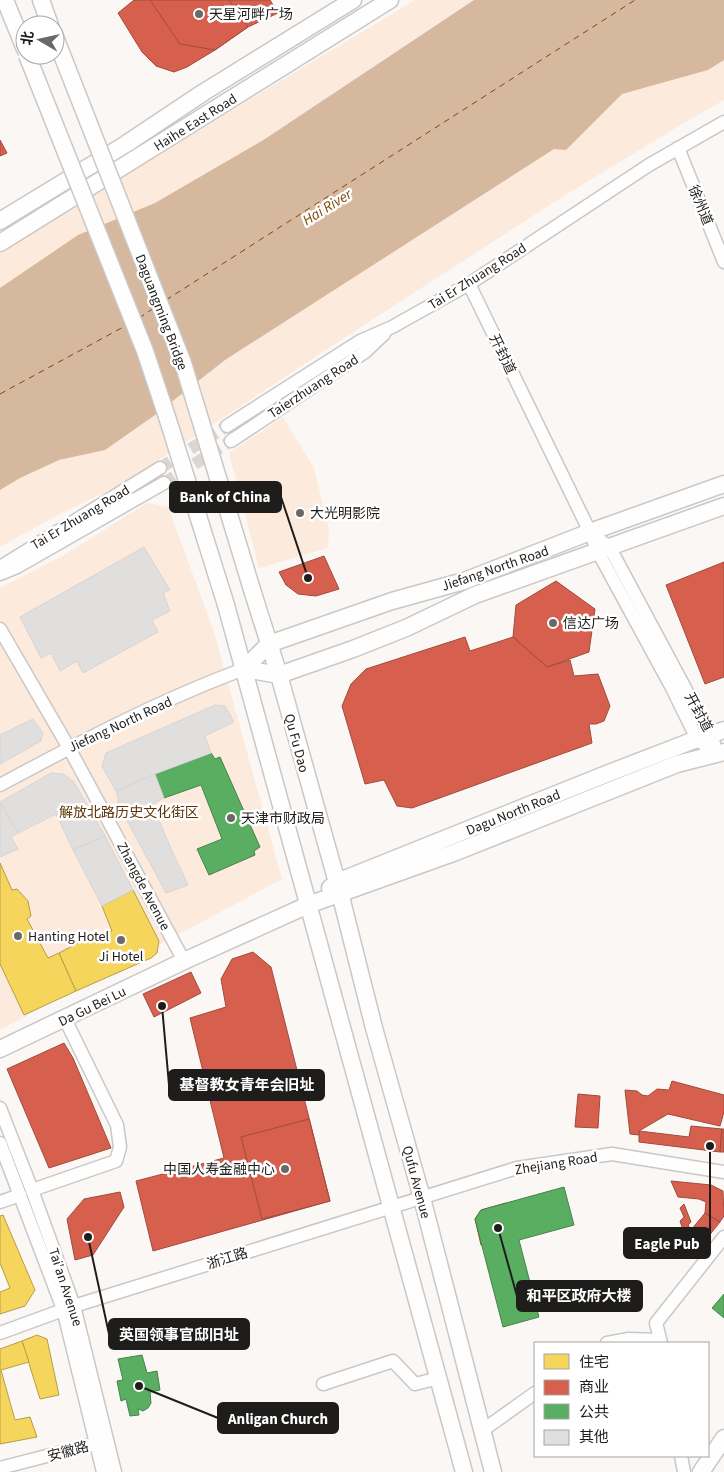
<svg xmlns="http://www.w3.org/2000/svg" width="724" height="1472" font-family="'Source Sans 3','Noto Sans SC',sans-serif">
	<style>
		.green { fill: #fcebdd }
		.water { fill: #d5b89e }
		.homes { fill: #f6d55c; stroke: #b59e48 }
		.shops { fill: #d6604d; stroke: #9f4c3e }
		.public { fill: #5aae61; stroke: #48824c }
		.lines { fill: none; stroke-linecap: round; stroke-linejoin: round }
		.ferry { stroke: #7c490a; stroke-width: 1; stroke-dasharray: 6 5; stroke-linecap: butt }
		.building { fill: #e1dfde; stroke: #d7d4d3 }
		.minor-tunnel { stroke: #d9d6d4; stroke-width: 12; stroke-dasharray: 12 6; stroke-linecap: butt }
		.minor-casing { stroke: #cac8c6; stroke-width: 15 }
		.major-casing { stroke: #cac8c6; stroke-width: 19 }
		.minor { stroke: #fefefe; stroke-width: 12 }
		.major { stroke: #fefefe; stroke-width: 16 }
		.major-bridge-casing { stroke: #cac8c6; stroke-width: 19; stroke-linecap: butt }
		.major-bridge { stroke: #fefefe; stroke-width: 16 }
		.poi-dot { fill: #6b6967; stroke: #fff; stroke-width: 2 }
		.labels { text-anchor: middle; stroke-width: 5; stroke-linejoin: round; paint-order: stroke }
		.poi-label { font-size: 14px; fill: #1e1d1b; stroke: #fff; text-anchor: start }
		.street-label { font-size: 14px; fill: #1e1d1b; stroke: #fff }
		.park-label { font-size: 14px; fill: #5b3406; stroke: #fff }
		.water-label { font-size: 15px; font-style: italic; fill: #7c490a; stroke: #fff }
		.leader { fill: none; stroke: #1e1d1b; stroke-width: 2 }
		.callout-dot { fill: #1e1d1b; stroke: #fff; stroke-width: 2 }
		.callout { fill: #1e1d1b; stroke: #1e1d1b; stroke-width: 2 }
		.callout-label { font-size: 15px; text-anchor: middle; font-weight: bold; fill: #fff }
	</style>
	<rect width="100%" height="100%" fill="#faf7f5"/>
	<g class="green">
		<polygon points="415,0 724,0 724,100 679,126 567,194 341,340 124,483 56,516 0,547 0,250"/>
		<polygon points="283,417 314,468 329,530 328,548 259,568 229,453"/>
		<polygon points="147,503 168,507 213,629 282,879 0,1030 0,588 64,555"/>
	</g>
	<polygon class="water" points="474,0 724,0 724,60 708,70 622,94 566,150 554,149 225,360 155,415 105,450 59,460 20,478 0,490 0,288 78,235 155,203 265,139"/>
	<g class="homes">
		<polygon points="0,863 12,890 17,889 28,901 31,916 27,919 48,958 59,953 76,991 24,1015 0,964"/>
		<polygon points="133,890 159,941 157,953 151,958 76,991 59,953 93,935 96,940 112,931 102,906"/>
		<polygon points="3,1215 35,1290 25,1306 0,1314 0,1292 10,1288 0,1263 0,1216"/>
		<polygon points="37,1335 47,1339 59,1395 40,1399 22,1341"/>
		<polygon points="22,1341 29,1362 1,1370 15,1420 30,1417 37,1437 0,1444 0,1349"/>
	</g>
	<g class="shops">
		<polygon points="134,0 270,0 278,13 248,27 215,50 187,67 174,72 156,66 142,52 118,13"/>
		<polygon points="150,0 229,0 248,27 215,50 180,44"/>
		<polygon points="0,140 7,153 0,156"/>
		<polygon points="324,556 339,589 316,596 298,594 286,585 279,572"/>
		<polygon points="724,562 724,677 705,684 666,585"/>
		<polygon points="556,581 595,609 589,652 547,667 513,637 516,605"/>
		<polygon points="465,637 470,651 513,637 547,667 570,660 574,676 598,674 610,706 604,721 596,724 589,724 592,743 412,808 397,806 384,780 365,784 342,706 351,684 366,669"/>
		<polygon points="253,952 271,967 330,1201 153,1251 136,1181 224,1158 190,1018 226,1007 221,979 232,959"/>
		<polygon points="191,972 201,993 154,1017 143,994"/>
		<polygon points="64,1043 73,1058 111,1148 49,1168 7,1069"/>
		<polygon points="672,1081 724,1095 724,1112 720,1126 668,1114 639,1131 639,1135 630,1134 625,1090 637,1091 642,1095 648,1096 657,1089 669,1090"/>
		<polygon points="578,1094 600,1096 598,1128 575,1127"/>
		<polygon points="309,1119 330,1201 262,1219 241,1137"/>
		<polygon points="691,1126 722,1129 720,1152 639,1142 639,1131 689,1137"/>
		<polygon points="722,1129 724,1129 724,1152 720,1152"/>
		<polygon points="671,1181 711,1185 723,1191 724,1216 720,1222 705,1213 706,1202 699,1199 678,1197"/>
		<polygon points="120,1192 124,1207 93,1255 75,1260 67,1219 84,1199"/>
		<polygon points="506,1203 513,1207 521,1237 516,1244 489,1251 481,1245 475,1219 481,1210"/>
		<polygon points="684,1204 691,1222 688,1225 691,1230 705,1213 720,1222 695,1253 690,1250 680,1221 684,1217 680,1208"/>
	</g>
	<g class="public">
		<polygon points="211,753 215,759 220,757 260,847 254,851 255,855 209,875 197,849 222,839 201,785 164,798 155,774"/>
		<polygon points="564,1187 574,1225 519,1240 539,1317 503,1327 475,1219 481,1210"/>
		<polygon points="724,1294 724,1318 712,1308"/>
		<polygon points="142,1355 147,1373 157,1371 160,1390 150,1392 151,1403 148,1408 143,1411 138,1409 139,1415 130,1416 126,1399 121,1401 117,1381 123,1380 118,1359"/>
	</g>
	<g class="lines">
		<g class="ferry">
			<polyline points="166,300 635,0"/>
			<polyline points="139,318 154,308"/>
			<polyline points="0,394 127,325"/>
		</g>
	</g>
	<g class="building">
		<polygon points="144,547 170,590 163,593 170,611 152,620 158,632 83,673 77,661 60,671 51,653 41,658 20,617"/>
		<polygon points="215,705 225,706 234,722 205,736 211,753 155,774 116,791 102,766 106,753"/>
		<polygon points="33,719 43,733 41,741 0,764 0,735"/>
		<polygon points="51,773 63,774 74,782 105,836 73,850 56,814 18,833 0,802"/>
		<polygon points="155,774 164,798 152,804 173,853 188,885 166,893 117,802 119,802 116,791"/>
		<polygon points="0,802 18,833 11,837 18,849 0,857"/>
		<polygon points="105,836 133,890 102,906 73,850"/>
	</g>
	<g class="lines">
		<g class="minor-tunnel">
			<polyline points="160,468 227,426"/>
			<polyline points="164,483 231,441"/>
		</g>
		<defs>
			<g id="minor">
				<polyline points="678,148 724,262"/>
				<polyline points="469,284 590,532 598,552 672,688 697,739 716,754 712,734 700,716 610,548 590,532"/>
				<polyline points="227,426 360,341 392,327 469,284 649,165 724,122"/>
				<polyline points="231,441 365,352 384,334"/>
				<polyline points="0,567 160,468"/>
				<polyline points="0,574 17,567 164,483"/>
				<polyline points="0,629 69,748 184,961"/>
				<path d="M0,785C78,743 160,700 244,669"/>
				<polyline points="0,1108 32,1190 74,1306 115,1472"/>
				<polyline points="0,1143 63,1309 103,1472"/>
				<polyline points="32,1190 116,1161 120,1147 117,1125 65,1019"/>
				<polyline points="0,1202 20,1195"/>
				<polyline points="0,1333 74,1306 517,1168 612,1154 724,1172"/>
				<polyline points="607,1343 629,1339 660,1340"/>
				<polyline points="661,1343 656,1323 724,1237"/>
				<polyline points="323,1384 393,1361 415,1384 439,1378"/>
				<polyline points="483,1430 535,1393"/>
				<polyline points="681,1456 684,1472"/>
				<polyline points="0,1468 105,1441"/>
			</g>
			<g id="major">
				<polyline points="5,0 25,49"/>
				<polyline points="41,0 50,25"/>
				<polyline points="0,221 126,144 204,92 353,0"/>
				<polyline points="0,243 390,0"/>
				<polyline points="253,593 279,675 340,893 374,1028 422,1198 493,1472"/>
				<polyline points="226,605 464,1472"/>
				<polyline points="244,669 269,644 392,601 464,581 590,532 724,484"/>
				<polyline points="244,669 279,675 353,649 406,628 475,595 724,506"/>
				<polyline points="330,888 337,882 609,773 697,739 724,730"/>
				<polyline points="0,1049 184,961 308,905 456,852 677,764 724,752"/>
				<polyline points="701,1472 724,1438"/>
			</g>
		</defs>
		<use href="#minor" class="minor-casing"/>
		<use href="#major" class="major-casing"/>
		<use href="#minor" class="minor"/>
		<use href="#major" class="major"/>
		<defs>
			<g id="major-bridge">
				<polyline points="55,37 183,363 253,593"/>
				<polyline points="27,55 145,351 168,420 226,605"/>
			</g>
		</defs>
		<use href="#major-bridge" class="major-bridge-casing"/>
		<use href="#major-bridge" class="major-bridge"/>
	</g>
	<g class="poi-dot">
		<circle cx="199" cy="14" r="5"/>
		<circle cx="300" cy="513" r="5"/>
		<circle cx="553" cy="623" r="5"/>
		<circle cx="231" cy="818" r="5"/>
		<circle cx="18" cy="936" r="5"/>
		<circle cx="121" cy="940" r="5"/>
		<circle cx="285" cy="1169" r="5"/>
	</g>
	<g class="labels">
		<g class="poi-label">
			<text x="209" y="19">天星河畔广场</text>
			<text x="310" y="518">大光明影院</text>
			<text x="563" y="628">信达广场</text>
			<text x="241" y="823">天津市财政局</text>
			<text x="28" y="941">Hanting Hotel</text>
			<text x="121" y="961" text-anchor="middle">Ji Hotel</text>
			<text x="275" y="1174" text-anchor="end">中国人寿金融中心</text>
		</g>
		<g class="street-label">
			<text transform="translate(195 122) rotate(-32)" y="5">Haihe East Road</text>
			<text transform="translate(701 205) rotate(68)" y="5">徐州道</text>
			<text transform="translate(477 276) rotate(-32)" y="5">Tai Er Zhuang Road</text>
			<text transform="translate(162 312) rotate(69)" y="5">Daguangming Bridge</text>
			<text transform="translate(503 354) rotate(64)" y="5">开封道</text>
			<text transform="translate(313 386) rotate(-33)" y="5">Taierzhuang Road</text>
			<text transform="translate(80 517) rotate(-31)" y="5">Tai Er Zhuang Road</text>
			<text transform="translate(495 568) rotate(-19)" y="5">Jiefang North Road</text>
			<text transform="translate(699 712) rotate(61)" y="5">开封道</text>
			<text transform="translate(120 724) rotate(-25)" y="5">Jiefang North Road</text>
			<text transform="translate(297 743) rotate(75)" y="5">Qu Fu Dao</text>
			<text transform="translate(513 812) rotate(-22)" y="5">Dagu North Road</text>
			<text transform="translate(144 886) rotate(62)" y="5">Zhangde Avenue</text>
			<text transform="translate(92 1006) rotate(-26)" y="5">Da Gu Bei Lu</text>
			<text transform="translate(556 1163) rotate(-9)" y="5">Zhejiang Road</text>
			<text transform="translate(417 1182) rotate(75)" y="5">Qufu Avenue</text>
			<text transform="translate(227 1258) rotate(-17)" y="5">浙江路</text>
			<text transform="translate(66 1287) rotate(72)" y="5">Tai'an Avenue</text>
			<text transform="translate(68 1451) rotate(-15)" y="5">安徽路</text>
		</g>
		<g class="park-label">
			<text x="129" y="817">解放北路历史文化街区</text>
		</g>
		<g class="water-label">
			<text transform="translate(327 207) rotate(-32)" y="5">Hai River</text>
		</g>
	</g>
	<path class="leader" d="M308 578L281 497M162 1006L169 1085M710 1146L710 1243M498 1228L517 1296M88 1237L109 1334M139 1386L218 1418"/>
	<g class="callout-dot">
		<circle cx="308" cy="578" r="5"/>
		<circle cx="162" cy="1006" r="5"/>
		<circle cx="710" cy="1146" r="5"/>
		<circle cx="498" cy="1228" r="5"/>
		<circle cx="88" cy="1237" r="5"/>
		<circle cx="139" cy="1386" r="5"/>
	</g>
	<g class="callout">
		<rect x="170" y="482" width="111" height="30" rx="5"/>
		<rect x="169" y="1070" width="155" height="30" rx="5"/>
		<rect x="624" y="1228" width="86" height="30" rx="5"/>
		<rect x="517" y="1281" width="125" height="30" rx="5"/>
		<rect x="109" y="1319" width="140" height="30" rx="5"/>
		<rect x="218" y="1403" width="120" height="30" rx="5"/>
	</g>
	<g class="callout-label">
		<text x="225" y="502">Bank of China</text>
		<text x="247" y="1090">基督教女青年会旧址</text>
		<text x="667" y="1249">Eagle Pub</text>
		<text x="579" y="1301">和平区政府大楼</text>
		<text x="179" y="1340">英国领事官邸旧址</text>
		<text x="278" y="1424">Anligan Church</text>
	</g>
	<rect x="534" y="1342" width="175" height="115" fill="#ffffff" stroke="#a5a5a4"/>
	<rect x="544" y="1354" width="25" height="15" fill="#f6d55c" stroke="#a5a5a4"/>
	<text x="579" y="1367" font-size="15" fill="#1e1d1b">住宅</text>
	<rect x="544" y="1380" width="25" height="15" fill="#d6604d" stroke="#a5a5a4"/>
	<text x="579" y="1392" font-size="15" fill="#1e1d1b">商业</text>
	<rect x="544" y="1404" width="25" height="15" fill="#5aae61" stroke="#a5a5a4"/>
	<text x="579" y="1417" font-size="15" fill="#1e1d1b">公共</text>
	<rect x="544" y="1430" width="25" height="15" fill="#e1dfde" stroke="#a5a5a4"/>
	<text x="579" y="1442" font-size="15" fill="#1e1d1b">其他</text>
	<g transform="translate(40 40) rotate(279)"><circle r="24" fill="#ffffff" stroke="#a5a5a4"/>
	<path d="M0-4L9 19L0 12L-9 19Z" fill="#6b6967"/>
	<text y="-8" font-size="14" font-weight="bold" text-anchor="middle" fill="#1e1d1b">北</text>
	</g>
</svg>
